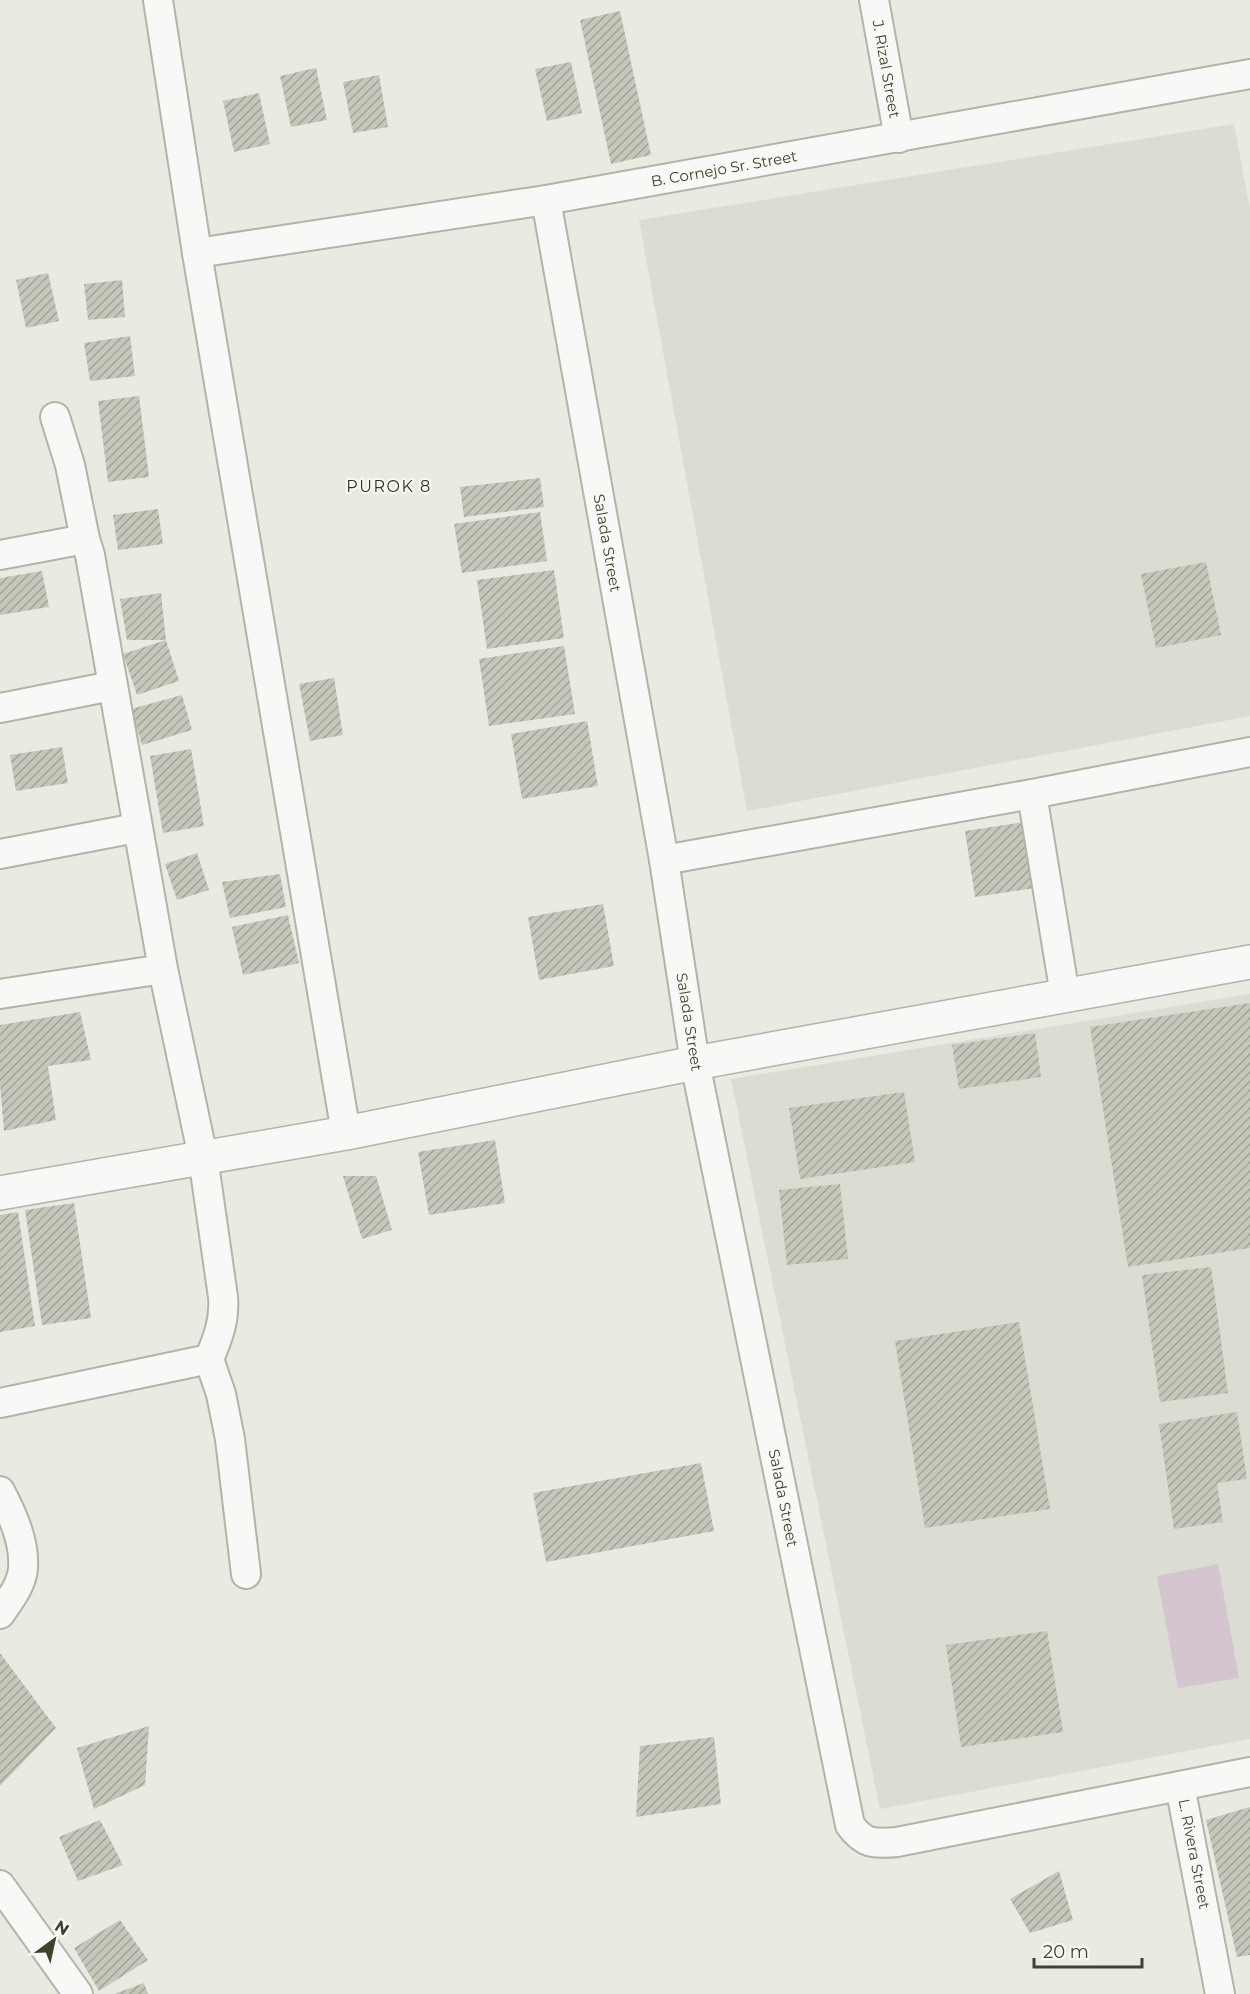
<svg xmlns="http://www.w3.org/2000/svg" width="1250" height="1994" font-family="Montserrat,sans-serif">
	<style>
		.built { fill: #dbdcd2 }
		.green { fill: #d4c5d0 }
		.building { fill: url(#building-hatch) }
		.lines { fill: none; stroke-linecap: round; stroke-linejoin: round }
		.minor-casing { stroke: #b3b4a8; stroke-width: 32 }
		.tertiary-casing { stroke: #b3b4a8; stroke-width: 36 }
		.minor { stroke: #f8f9f6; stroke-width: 28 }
		.tertiary { stroke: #f8f9f6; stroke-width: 33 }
		.labels { text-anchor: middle; stroke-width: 4.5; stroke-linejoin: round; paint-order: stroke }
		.street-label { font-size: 15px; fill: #3f422c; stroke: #f7f8f3 }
		.neighbourhood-label { font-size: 16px; letter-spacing: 1.5px; fill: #2f331e; stroke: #f7f8f3 }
	</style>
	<defs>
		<pattern id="building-hatch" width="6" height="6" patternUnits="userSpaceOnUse" patternTransform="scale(1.5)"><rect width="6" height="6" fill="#c5c7bb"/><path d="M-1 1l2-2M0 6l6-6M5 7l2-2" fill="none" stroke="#a1a398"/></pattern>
	</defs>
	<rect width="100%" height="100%" fill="#eaeae3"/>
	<g class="built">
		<polygon points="1234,124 1250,209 1250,716 747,811 639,220"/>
		<polygon points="1250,994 1250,1739 880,1809 731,1079"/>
	</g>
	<polygon class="green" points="1218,1564 1239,1678 1178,1688 1157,1576"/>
	<g class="building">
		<polygon points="620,11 651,155 611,164 580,20"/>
		<polygon points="571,62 582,113 547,121 535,69"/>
		<polygon points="316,68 327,120 291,127 280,76"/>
		<polygon points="379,75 388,127 353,133 343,82"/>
		<polygon points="259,93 270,144 234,152 223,101"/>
		<polygon points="48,273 59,321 26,328 16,280"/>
		<polygon points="122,280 125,317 88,320 84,284"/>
		<polygon points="130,336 135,376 90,381 84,343"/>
		<polygon points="139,396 149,477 108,482 98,401"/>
		<polygon points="540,478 544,507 464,517 460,487"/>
		<polygon points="158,509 163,544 118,550 113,515"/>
		<polygon points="540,512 547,561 462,573 454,524"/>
		<polygon points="1206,562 1221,635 1156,648 1141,574"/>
		<polygon points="554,570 564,638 487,649 477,580"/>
		<polygon points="42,571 49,607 0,615 0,578"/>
		<polygon points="161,593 166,640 127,640 120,599"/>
		<polygon points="166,640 179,681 137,695 123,654"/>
		<polygon points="564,646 575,714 489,726 479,659"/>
		<polygon points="334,678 343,735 310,741 299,684"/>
		<polygon points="182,695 192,730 142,745 131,709"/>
		<polygon points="587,721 598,786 522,799 511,734"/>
		<polygon points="62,747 68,783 16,791 10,755"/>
		<polygon points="191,749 204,826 163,833 150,756"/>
		<polygon points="1025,822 1035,888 975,897 965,831"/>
		<polygon points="197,853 209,890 177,900 165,864"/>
		<polygon points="280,874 286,907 230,918 222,882"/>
		<polygon points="603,904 614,966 539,980 528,917"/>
		<polygon points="288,915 299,963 243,975 232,927"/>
		<polygon points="1250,1003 1250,1248 1128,1267 1090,1027"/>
		<polygon points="80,1012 91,1060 48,1066 56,1120 4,1131 0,1084 0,1025"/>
		<polygon points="1035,1033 1041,1077 959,1089 952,1045"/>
		<polygon points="904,1092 915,1162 800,1179 789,1108"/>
		<polygon points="495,1140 505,1203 429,1215 418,1152"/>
		<polygon points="343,1176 376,1176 392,1230 362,1239"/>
		<polygon points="840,1184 848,1259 787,1265 779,1190"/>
		<polygon points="74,1203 91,1318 42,1325 25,1210"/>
		<polygon points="18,1212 35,1326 0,1332 0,1215"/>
		<polygon points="1211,1267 1228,1393 1160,1402 1142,1275"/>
		<polygon points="1019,1322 1050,1509 925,1528 895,1341"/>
		<polygon points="1237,1412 1247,1479 1217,1483 1223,1522 1174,1529 1159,1424"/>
		<polygon points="701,1463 714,1531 546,1562 533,1493"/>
		<polygon points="1047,1631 1063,1732 961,1747 946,1645"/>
		<polygon points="0,1653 56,1728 0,1786"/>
		<polygon points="149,1726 145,1785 94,1809 77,1748"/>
		<polygon points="714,1737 721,1804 636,1817 640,1746"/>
		<polygon points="1250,1807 1250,1955 1237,1957 1206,1820"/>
		<polygon points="100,1820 123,1865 78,1881 59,1837"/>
		<polygon points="1059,1871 1073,1920 1030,1933 1010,1899"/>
		<polygon points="120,1920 148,1960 99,1991 74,1948"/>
		<polygon points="144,1983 148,1994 114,1994"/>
	</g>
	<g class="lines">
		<defs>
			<g id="minor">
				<polyline points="158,0 197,253 346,1133"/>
				<polyline points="874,0 899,138"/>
				<path d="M546,200L664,860L695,1063L850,1825C864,1844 873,1844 897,1842L1250,1772"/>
				<polyline points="197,253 546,200 1250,74"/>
				<polyline points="0,555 85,539"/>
				<polyline points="0,708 112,686"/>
				<polyline points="1032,794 1065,995"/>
				<polyline points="0,854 136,828"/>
				<polyline points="664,860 1032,794 1250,752"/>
				<path d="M163,969L203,1157L223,1297C225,1320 218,1338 209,1359L221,1394L230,1439L246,1574"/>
				<path d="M0,994L163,969C138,831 114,693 90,555L85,539L70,465L55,417"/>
				<polyline points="0,1403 209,1359"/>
				<path d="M0,1491C12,1514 25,1541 23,1568C22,1585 9,1601 0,1614"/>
				<polyline points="1180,1786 1220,1994"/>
				<polyline points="0,1885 78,1994"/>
			</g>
			<polyline id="tertiary" points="0,1193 346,1133 695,1063 1250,962"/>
		</defs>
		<use href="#minor" class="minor-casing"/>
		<use href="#tertiary" class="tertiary-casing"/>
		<use href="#minor" class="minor"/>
		<use href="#tertiary" class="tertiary"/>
	</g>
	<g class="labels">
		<g class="street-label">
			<text transform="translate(886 69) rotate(80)" y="5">J. Rizal Street</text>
			<text transform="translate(724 169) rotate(-10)" y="5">B. Cornejo Sr. Street</text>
			<text transform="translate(607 543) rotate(80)" y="5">Salada Street</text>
			<text transform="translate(689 1022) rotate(81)" y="5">Salada Street</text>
			<text transform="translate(783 1498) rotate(79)" y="5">Salada Street</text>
			<text transform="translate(1194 1854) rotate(79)" y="5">L. Rivera Street</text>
		</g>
		<g class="neighbourhood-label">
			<text x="389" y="492">PUROK 8</text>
		</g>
	</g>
	<g transform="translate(54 1940) rotate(33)" stroke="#f7f8f3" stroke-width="4.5" paint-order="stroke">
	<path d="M0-4.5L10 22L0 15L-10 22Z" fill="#3f422c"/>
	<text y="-9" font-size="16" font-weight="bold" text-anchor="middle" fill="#3f422c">N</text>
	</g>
	<path d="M1034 1958v9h108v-9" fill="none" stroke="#3f422c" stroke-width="3"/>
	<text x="1043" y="1958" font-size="18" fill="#3f422c" stroke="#f7f8f3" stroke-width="4.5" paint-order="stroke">20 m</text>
</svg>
